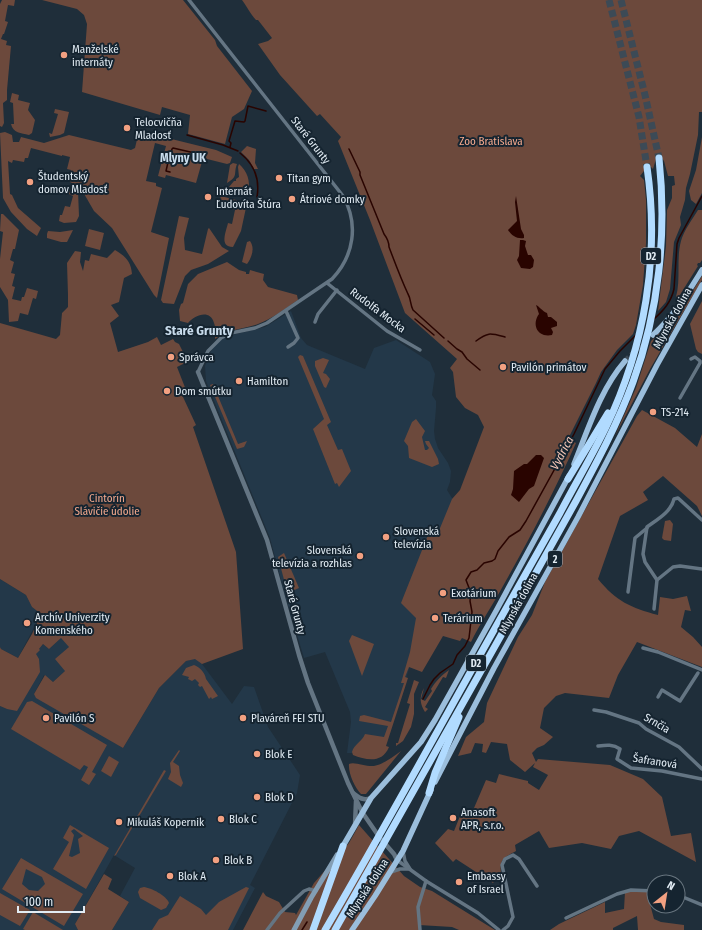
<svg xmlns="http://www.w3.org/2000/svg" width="702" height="930" font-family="'Fira Sans Condensed',sans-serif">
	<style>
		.built { fill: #233849 }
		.green { fill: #6c493c; fill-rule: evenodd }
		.water { fill: #290400 }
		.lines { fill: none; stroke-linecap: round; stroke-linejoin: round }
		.stream { stroke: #290400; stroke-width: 1.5 }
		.primary-tunnel { stroke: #3c4a56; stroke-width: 5.5; stroke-dasharray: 5.5 3; stroke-linecap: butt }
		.motorway-tunnel { stroke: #3c4a56; stroke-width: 7; stroke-dasharray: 7 3.5; stroke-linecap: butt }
		.minor { stroke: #647583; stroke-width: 3.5 }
		.tertiary { stroke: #647583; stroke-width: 4.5 }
		.secondary { stroke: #839eb5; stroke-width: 5 }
		.primary { stroke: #9bbedc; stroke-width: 5.5 }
		.motorway { stroke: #b1dbff; stroke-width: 7 }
		.poi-dot { fill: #f2a081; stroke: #152430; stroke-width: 1.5 }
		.labels { text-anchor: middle; stroke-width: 4; stroke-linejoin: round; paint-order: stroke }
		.shield { fill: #152430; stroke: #a4b0b9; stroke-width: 1 }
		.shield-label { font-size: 10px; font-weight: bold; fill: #e2ecf4 }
		.poi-label { font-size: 11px; fill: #e2ecf4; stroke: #152430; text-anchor: start }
		.street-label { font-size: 11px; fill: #e2ecf4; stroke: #152430 }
		.park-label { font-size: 11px; fill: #f4a98d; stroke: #152430 }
		.neighbourhood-label { font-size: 12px; font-weight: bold; fill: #c9dcec; stroke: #152430 }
		.water-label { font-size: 12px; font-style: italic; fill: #f8c9b8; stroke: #152430 }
		.quarter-label { font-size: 13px; font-weight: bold; fill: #c9dcec; stroke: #152430 }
	</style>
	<rect width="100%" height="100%" fill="#1f2e3a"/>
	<g class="built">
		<polygon points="291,311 301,338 307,345 365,369 374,348 396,340 430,362 435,374 432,395 436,401 436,408 434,431 435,439 438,448 448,463 451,471 450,482 447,490 460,511 384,746 352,753 347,753 351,722 350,712 325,652 304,658 285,595 270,538 206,381 205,366 211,351 219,341 228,336 265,327"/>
		<polygon points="0,579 26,595 32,607 41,614 18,658 1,649 0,647"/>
		<polygon points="61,638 69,646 65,671 53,682 44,675 34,694 123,748 159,688 186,661 195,658 202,664 232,704 244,686 254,687 268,727 300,775 297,793 250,885 255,888 233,930 112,930 129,902 120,896 135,868 114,855 75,924 78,930 0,930 0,706 7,709 35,654 39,650 39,649 43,644 49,649"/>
	</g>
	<g class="green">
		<polygon points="2,0 15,0 14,6 8,5 5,21 8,22 4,34 3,34 1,39 7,41 6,45 11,46 7,90 7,100 3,103 4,123 2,127 0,126 0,4"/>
		<polygon points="42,0 183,0 215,40 217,46 252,91 244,109 232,117 225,144 188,134 190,115 162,107 160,115 82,92 87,24 84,15 77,9"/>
		<path d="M242,0H702V112H699L698,135L690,174L686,188L685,200L680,217L681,225L674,242L670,289L666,302L658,311L666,246L667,210L672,198V186L675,185L674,176H668L664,161L661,157L656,159L653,169L649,165L644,167V171L640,176L644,180L646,200V243L643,285L636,325L633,334L617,350L601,372L596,383L568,439L576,443C554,492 529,540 503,586C493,605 480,623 471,642L462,638L460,641L443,636L422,672L409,667L405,677L408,678L386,746L389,747C382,764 366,760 353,755L352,752C354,744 362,742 365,734L384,737L388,726L359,721L360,716L364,715L391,722L404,683H401L410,652L416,618L401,603L428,535L438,533L452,499L460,490L484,427L478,415L465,408L456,397L453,372L450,368L457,359L405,313L370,220L338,141L341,137L320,114L317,116L280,75L258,44L268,41L272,38L258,20H256C250,13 247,7 242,0Z"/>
		<path d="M12,93L19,95L18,100L30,103L28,110L35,120L32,133L29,135C21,133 13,133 11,124H14L13,103L10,102Z"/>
		<polygon points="55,109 69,112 64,133 60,135 50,137 49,133 52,134 58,114 54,113"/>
		<polygon points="139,131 216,150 232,157 230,163 227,164 203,158 196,183 166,175 165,178 158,176 166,146 155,143 146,181 156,183 156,186 162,188 151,232 169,238 157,298 154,295 112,228 94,211 83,192 78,191 79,216 76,222 64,223 59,221 60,215 62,215 65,206 70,207 73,196 69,194 72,183 68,181 71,170 67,169 70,157 62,155 62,156 31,148 28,158 25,158 24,162 13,160 12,163 8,161 10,194 12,195 18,208 41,228 37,236 27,229 11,212 3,198 0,133 5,132 12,135 13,142 19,142 21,137 44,143 69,135 131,150 135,148"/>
		<polygon points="702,137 702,193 696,204 691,200 689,191 696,170"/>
		<polygon points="247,146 256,149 255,163 258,169 254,169 249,160 241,152"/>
		<path d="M233,163L237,164C233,174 239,176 227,183L230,165Z"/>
		<path d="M239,164C247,171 251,181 248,192L229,187L234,181H236V179L239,177L238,167Z"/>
		<path d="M221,196L247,203L241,231L233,247C219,247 226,232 228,223L232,224L235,210L218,206Z"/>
		<path d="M698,210H702V260L700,263H698L697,265L698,266L678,298L676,297C681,279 676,259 681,241C684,230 692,220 698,210Z"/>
		<polygon points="1,214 3,214 19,230 15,249 13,249 10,260 14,262 11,273 15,274 12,286 15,287 12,299 21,301 22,297 24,297 27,288 38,291 36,299 33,298 28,315 20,313 18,321 9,322 8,300 0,287 0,259 3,232 0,231"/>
		<polygon points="179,216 189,218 184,238 185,250 202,254 208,229 209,228 222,247 229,251 208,264 191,270 185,276 174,304 163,303 161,300"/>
		<polygon points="89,229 104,233 100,250 85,246"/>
		<polygon points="73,230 67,242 61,242 47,238 47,234 48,231 60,232"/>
		<path d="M250,241C255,248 252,257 247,264L242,262L247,242Z"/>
		<path d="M115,250C125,256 131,261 132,274L124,278L119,302L111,305L119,316L110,323L118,352L148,342L157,337L161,345L173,339L175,342L179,344L187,360L185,363L177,367L186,390L183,397L196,425L193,427L236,552L243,649L202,664L195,659L186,661L159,688L123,748L36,698L34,694L45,675L53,682L65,671L55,659L69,647L61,638L49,649L43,644L39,649L40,650L36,654L39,659L40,672L17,711L7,709L0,706V647L1,649L18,658L32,634L41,614L32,607L26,595L0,579V323L56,339L60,335L62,313L68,307V295L67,263L75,251L81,252L80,262L83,271L85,260L89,261L91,254L107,258Z"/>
		<path d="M227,262L239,270L246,272V274H249L250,270L264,274L263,280L268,287L297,295L298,300C286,308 272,319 258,324C243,329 228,329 215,339C215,335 216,327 214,323C210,309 195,315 188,323L180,321L179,310L181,304L183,303L188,284L198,274Z"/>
		<polygon points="702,276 702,280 650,369 615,436 636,388 651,341 670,323 682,308"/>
		<polygon points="702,301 702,354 698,352 696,349 690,324"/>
		<polygon points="300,355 303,356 331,422 327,425 338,450 342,449 351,471 339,487 337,483 335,484 313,429 324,419 298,357"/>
		<polygon points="323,358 329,360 323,373 326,374 330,379 326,388 324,387 315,366 315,361"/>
		<polygon points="213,384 238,444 247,441 244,447 237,449 210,385"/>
		<path d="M642,410L675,428L697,447L702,434V516L697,506L663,476L643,492L648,500L620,516L598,579C616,601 631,608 658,615L660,597L673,599L687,596L691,611L685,610L681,627L693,637L702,647V667L637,642L618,675L609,698L565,693L556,696L544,708L540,728L553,737L544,745L537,748L532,753L536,762L538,759L610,765L643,779L662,797L671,836L691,833L696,862L639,831L619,836L611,849L582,843L549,848L539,831L515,845L516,851C505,857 499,859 501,873L493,883L456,859L453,862L435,843L448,829L454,831L462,811L471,815L486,780L496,783L499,774L528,781V783L539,790L548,775L533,767L535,763L525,772L510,760L507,744L491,742L486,753L482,752L483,744L475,743L471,753L458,756L466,737L484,722L487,703L518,637L532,615L545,582L637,416Z"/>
		<polygon points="416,419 425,431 422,437 425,450 427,450 429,448 426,444 425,441 429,441 438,459 439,464 432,467 409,458 408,446 404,441 412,422"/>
		<polygon points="670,520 673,524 671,541 664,540 662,538 665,521"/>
		<polygon points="284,553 299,588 290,592 287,591 278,557"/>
		<polygon points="352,635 374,644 362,676 349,641"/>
		<path d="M194,665C200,667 205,673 206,679L218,696L212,699L211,697L209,699L202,686L200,687L198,685L199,683L195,679L192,681L188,679L189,677L182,675L186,668Z"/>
		<path d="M449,670L446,678L443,677L425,707L428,709L425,712C420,704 419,697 424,688L421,699L425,701L432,691L431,689C435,682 442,675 449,670Z"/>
		<polygon points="414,680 419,682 414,694 414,714 411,727 403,741 396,746 396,743 398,743 410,704 407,703"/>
		<polygon points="32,701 107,745 92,772 96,774 89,785 81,780 88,767 84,765 80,770 11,729 27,702"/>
		<polygon points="179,750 180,751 173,762 179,766 180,775 183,783 181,787 168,779 171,772 170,763"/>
		<path d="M401,751L366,794H361C355,788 348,773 349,764C354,761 366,767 374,766C384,764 393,757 401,751Z"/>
		<polygon points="109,756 119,762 111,777 101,771"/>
		<polygon points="164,770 166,771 116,855 114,856"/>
		<path d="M70,825L109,848L86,889L53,869L69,842L63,838ZM74,829L83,836L78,839L80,853L72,857L69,856L74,835L71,831Z"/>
		<polygon points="359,825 404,876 420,887 432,891 495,930 459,930 452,927 419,925 419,930 243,930 263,892 266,896 279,902 285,912 295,913 296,915 314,883 349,843"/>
		<path d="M21,858L83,894L64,926L2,889ZM26,869L42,877L45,884L38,891L29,890L22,884Z"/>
		<polygon points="104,874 112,879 108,889 129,902 112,930 78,930 75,924"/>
		<path d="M144,887C151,888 166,895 169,903L166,908L161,910L140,898L138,892L140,888Z"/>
		<polygon points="246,887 249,888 228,930 152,930 159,919 168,915 180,896 201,909 206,915 219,902"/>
		<polygon points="625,892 653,892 654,899 650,904 654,919 661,922 684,925 684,930 638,930 637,916 613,928 613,930 550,930 559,924 605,902 605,913 624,909"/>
		<polygon points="0,893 30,910 20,926 0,915"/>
		<polygon points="33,912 63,930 25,930 23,929"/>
	</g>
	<g class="water">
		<path d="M516,196L521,229L524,235V238C517,239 512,236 508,230L517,221L515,202Z"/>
		<polygon points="520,240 523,240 526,241 525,246 528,255 531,255 534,260 533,267 530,269 521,268 517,260 519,256"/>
		<path d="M536,305C540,307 542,311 547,313L548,317H551L557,322V326L551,328L553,332L552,335C538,338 531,325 539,314Z"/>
		<polygon points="536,455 541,455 544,458 534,486 529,489 519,502 511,495 513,489 514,471 524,464 527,464"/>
	</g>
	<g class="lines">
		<g class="stream">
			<polyline points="187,135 223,145 238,151"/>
			<polyline points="230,147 231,143 229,141 235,121 244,122 245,121 248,106 266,111"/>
			<path d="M349,149L360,172V175L384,234C387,238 389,242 389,247C395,263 401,279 408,294C411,299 410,304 413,310L444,338"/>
			<path d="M240,153C254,164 260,179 257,197"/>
			<polyline points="170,156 172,149 173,148 199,154"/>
			<polyline points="169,158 166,171 170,172"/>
			<polyline points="415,319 434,335"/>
			<path d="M654,319C664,310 671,302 674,289L677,244L679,238L702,196"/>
			<polyline points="448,341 457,349 462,352 467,359 480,370"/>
			<path d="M476,341C488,332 490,333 505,337"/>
			<polyline points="423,699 430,685 434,679 440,673 453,664 457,655 465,646 469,638 472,612 470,601 471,593 466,580 471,572 477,570 484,563 492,561 495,559 498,551 509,537 520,530 526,521 574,434 605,369 620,351 636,335"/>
			<polyline points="302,930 307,922"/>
		</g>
		<polyline class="primary-tunnel" points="625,361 645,342"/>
		<g class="motorway-tunnel">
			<polyline points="609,0 639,117 647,167"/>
			<polyline points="621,0 645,95 659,158"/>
		</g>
		<g class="minor">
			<path d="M189,0L343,196C359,224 354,256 332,279L267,323L255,328L231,333L221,338L208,351L198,372"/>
			<polyline points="327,283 387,331 420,350"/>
			<polyline points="286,311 298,338 294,343 288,347"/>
			<polyline points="315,322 318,314 337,290"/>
			<polyline points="680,398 700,363 700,361 695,357 691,359"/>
			<path d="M702,520L678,498L674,499C671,512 658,519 647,527L643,554L645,562L657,580L673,567L680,566L702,569"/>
			<polyline points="628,592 635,538 647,528"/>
			<polyline points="654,609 657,580"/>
			<polyline points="643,648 658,652 702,670"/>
			<polyline points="658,697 662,690 680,701 698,673"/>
			<polyline points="594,710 606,712 639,723 646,729 679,747 702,769"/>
			<path d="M598,746C606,745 613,744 620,749L617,759L631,768L662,771L702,779"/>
			<polyline points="403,851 405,861 410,869"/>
			<polyline points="397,860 426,881 478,913 499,930"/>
			<polyline points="391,872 400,869 408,869"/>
			<polyline points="678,895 702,905"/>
			<polyline points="566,918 617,894 631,890 654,891"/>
			<polyline points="267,930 280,913 304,891 309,889 316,891"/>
			<polyline points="420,930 418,907 426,881"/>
			<polyline points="503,930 508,926 513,917 502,865 505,859 513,855 519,859 537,886"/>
		</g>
		<g class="tertiary">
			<polyline points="198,372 267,540 299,655 308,683 348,783 362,812 380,838 394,854 397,860"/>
			<path d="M353,793C359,798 364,801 371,798"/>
			<polyline points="355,825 356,801"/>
		</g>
		<polyline class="secondary" points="294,930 311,898 337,855"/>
		<g class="primary">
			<path d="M653,335C674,316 687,294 702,270"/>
			<path d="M574,464C588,430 600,390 625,361"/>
			<polyline points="435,782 494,668 578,517 657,365 702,285"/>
			<polyline points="343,846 371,798 421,742 435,720 496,611 569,476"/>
			<polyline points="352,930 375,896 403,851 431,790"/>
		</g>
		<g class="motorway">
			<polyline points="568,479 608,413"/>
			<polyline points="429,793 435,773 459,717"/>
			<polyline points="313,930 343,846"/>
			<path d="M325,930C380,836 432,741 485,646C510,601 535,557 560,513C575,484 592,456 606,427C645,346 660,256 647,167"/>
			<path d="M335,930C389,833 444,736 499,639C525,593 550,547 576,501C597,462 618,423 633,382C659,311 667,233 659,158"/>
		</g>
	</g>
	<g class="poi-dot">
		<circle cx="64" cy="55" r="4"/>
		<circle cx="127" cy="128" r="4"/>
		<circle cx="279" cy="178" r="4"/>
		<circle cx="30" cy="182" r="4"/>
		<circle cx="208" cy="197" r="4"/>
		<circle cx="292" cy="199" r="4"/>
		<circle cx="171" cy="357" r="4"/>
		<circle cx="503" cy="367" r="4"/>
		<circle cx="239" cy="381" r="4"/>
		<circle cx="167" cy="391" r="4"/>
		<circle cx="653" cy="412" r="4"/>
		<circle cx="386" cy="537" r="4"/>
		<circle cx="360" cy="556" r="4"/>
		<circle cx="443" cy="593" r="4"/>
		<circle cx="435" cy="618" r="4"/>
		<circle cx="27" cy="623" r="4"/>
		<circle cx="46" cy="718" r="4"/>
		<circle cx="243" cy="718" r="4"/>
		<circle cx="257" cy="754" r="4"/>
		<circle cx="257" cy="797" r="4"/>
		<circle cx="453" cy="818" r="4"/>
		<circle cx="221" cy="819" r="4"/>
		<circle cx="119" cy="822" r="4"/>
		<circle cx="216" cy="860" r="4"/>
		<circle cx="170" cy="876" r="4"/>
		<circle cx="459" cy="882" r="4"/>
	</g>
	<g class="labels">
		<g class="shield">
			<rect x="641" y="248" width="20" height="16" rx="3"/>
			<rect x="548" y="551" width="14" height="16" rx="3"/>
			<rect x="466" y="655" width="20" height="16" rx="3"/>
		</g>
		<g class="shield-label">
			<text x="651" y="260">D2</text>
			<text x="555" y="563">2</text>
			<text x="476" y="667">D2</text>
		</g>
		<g class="poi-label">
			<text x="72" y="53">Manželské<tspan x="72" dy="13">internáty</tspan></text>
			<text x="135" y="126">Telocvičňa<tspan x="135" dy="13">Mladosť</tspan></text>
			<text x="38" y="180">Študentský<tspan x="38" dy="13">domov Mladosť</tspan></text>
			<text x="287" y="182">Titan gym</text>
			<text x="216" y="195">Internát<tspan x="216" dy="13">Ľudovíta Štúra</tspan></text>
			<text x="300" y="203">Átriové domky</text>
			<text x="179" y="361">Správca</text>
			<text x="511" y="371">Pavilón primátov</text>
			<text x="247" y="385">Hamilton</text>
			<text x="175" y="395">Dom smútku</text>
			<text x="661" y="416">TS-214</text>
			<text x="394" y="535">Slovenská<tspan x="394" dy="13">televízia</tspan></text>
			<text x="352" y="554" text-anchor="end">Slovenská<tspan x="352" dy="13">televízia a rozhlas</tspan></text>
			<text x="451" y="597">Exotárium</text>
			<text x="35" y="621">Archív Univerzity<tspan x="35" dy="13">Komenského</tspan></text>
			<text x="443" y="622">Terárium</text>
			<text x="54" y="722">Pavilón S</text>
			<text x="251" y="722">Plaváreň FEI STU</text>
			<text x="265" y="758">Blok E</text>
			<text x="265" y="801">Blok D</text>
			<text x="461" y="816">Anasoft<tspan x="461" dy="13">APR, s.r.o.</tspan></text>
			<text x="229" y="823">Blok C</text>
			<text x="127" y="826">Mikuláš Kopernik</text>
			<text x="224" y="864">Blok B</text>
			<text x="178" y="880">Blok A</text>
			<text x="467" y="880">Embassy<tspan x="467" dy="13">of Israel</tspan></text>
		</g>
		<g class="street-label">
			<text transform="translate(311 140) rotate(52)" y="4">Staré Grunty</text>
			<text transform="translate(378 310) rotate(37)" y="4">Rudolfa Mocka</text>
			<text transform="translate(672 318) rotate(-61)" y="4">Mlynská dolina</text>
			<text transform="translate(518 603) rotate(-61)" y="4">Mlynská dolina</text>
			<text transform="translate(295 607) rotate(75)" y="4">Staré Grunty</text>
			<text transform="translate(657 723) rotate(30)" y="4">Srnčia</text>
			<text transform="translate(655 761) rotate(9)" y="4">Šafranová</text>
			<text transform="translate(367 888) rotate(-57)" y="4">Mlynská dolina</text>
		</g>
		<g class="park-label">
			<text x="491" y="145">Zoo Bratislava</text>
			<text x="107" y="502">Cintorín<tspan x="107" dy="13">Slávičie údolie</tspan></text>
		</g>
		<g class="neighbourhood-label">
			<text x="183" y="162">Mlyny UK</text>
		</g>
		<g class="water-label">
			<text transform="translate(562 453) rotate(-62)" y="4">Vydrica</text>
		</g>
		<g class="quarter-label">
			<text x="199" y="335">Staré Grunty</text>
		</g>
	</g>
	<g transform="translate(666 894) rotate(30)"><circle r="19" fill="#152430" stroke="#67747e"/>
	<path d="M0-3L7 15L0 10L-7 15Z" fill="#f2a081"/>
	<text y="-6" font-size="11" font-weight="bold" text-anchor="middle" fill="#e2ecf4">N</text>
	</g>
	<path d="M18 906v6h66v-6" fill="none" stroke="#e2ecf4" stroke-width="2"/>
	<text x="24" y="906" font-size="12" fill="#e2ecf4" stroke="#152430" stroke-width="3" paint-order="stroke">100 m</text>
</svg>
